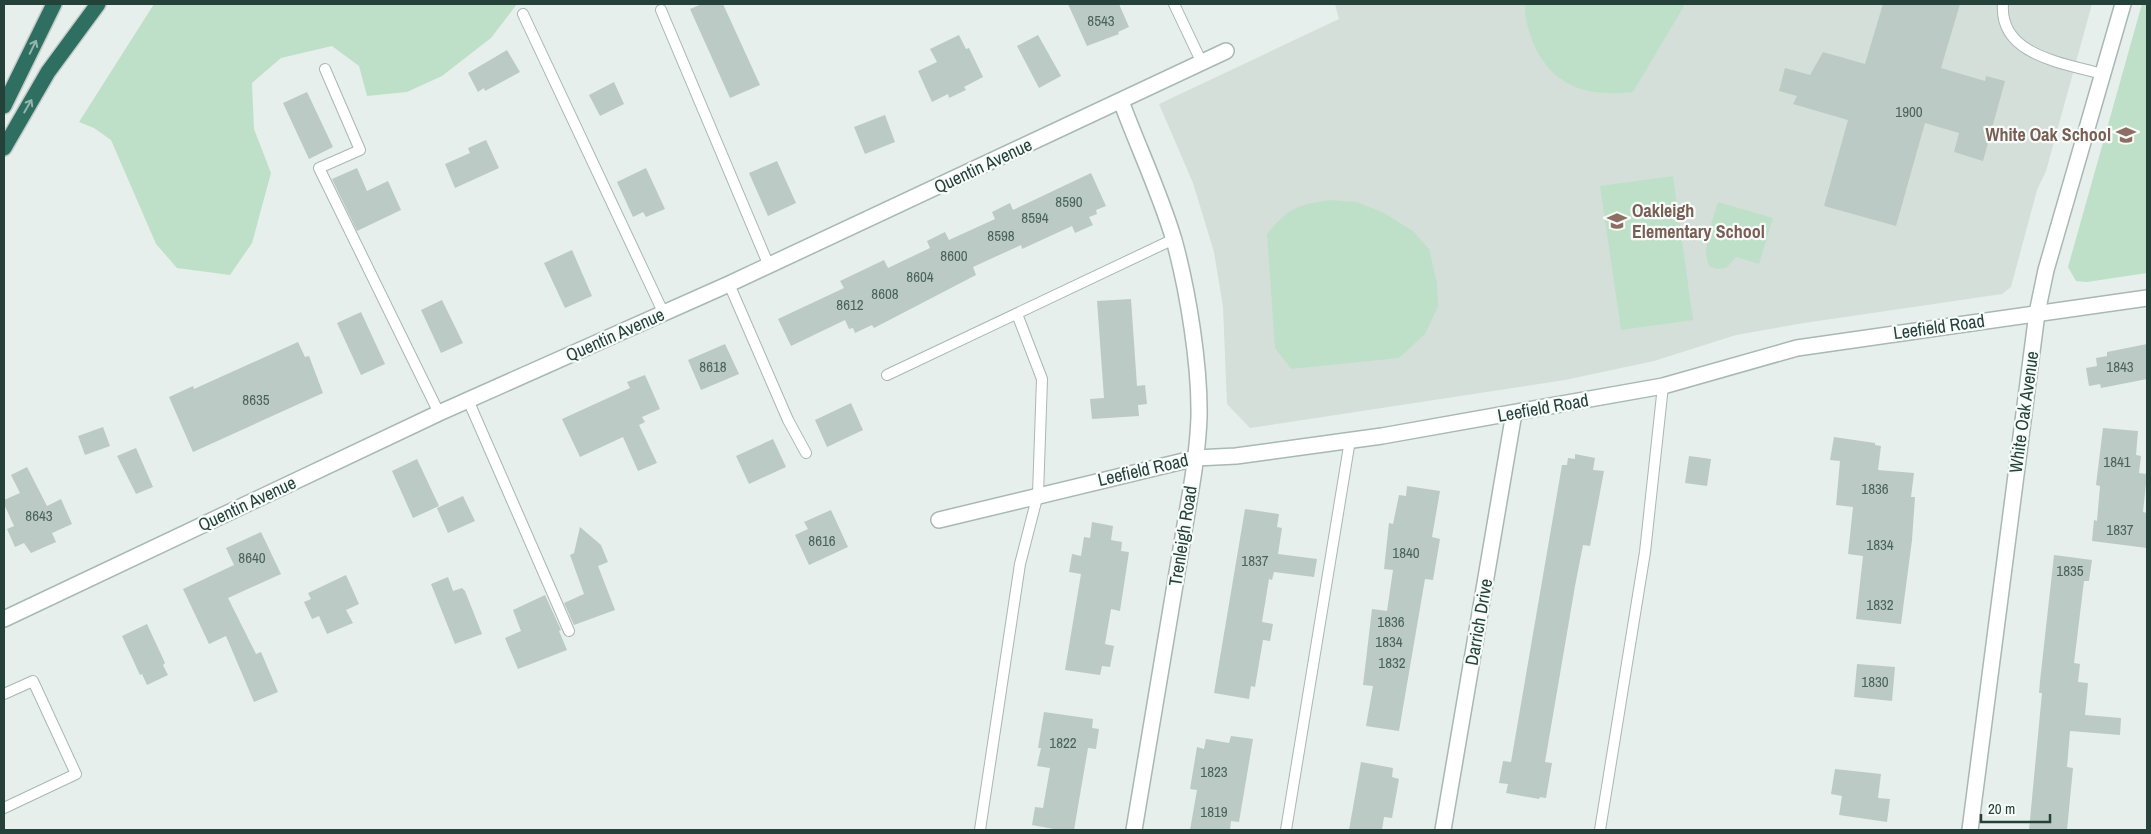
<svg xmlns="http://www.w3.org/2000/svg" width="2151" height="834" font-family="'Archivo Narrow',sans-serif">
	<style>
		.built { fill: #d4dfda }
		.green { fill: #bfe0c8 }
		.building { fill: #bbcac4 }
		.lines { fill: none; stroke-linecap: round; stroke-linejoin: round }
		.service-casing { stroke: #a8b8b2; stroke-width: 12 }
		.minor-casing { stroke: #a8b8b2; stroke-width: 18 }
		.motorway-casing { stroke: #c2cac8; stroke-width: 18 }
		.service { stroke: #fff; stroke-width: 10 }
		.minor { stroke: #fff; stroke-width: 15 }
		.motorway { stroke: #2f6f62; stroke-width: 15 }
		.oneway { stroke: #93b5ae }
		.labels { text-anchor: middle; stroke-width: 4.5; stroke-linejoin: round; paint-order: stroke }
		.number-label { font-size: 15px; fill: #4a645c }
		.education-label { font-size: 18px; font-weight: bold; fill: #785e54; stroke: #f7fbf9; text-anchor: end }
		.street-label { font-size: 18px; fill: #24423a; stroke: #f7fbf9 }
	</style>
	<rect width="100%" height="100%" fill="#e6efeb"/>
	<polygon class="built" points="1335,4 2092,4 2046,171 2037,190 2011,287 2002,294 1804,323 1736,335 1654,361 1565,380 1250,428 1227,404 1223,307 1214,252 1193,183 1159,104 1339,19"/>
	<g class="green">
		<polygon points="154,4 517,4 491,38 442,76 407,92 367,96 359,66 332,46 281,58 252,83 254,129 271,173 252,243 230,275 177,268 156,244 111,140 94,128 79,122"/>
		<path d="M1525,4H1684V6L1633,92C1588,97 1554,88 1534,45C1529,33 1524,17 1525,4Z"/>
		<polygon points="2142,4 2147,4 2147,273 2087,282 2076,281 2068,267"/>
		<polygon points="1673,176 1693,320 1621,330 1600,186"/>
		<path d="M1331,200L1357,202L1384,213L1413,231L1429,249L1437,282L1438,307L1425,334L1399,358L1291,369L1275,348L1267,234C1289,207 1297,205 1331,200Z"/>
		<path d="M1718,202L1773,218L1759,264L1736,257L1726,268L1717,269L1709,266C1701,246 1712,223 1718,202Z"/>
	</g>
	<g class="building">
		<polygon points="702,4 723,4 760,85 730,98 690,9"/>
		<polygon points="1068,4 1119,4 1129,27 1118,32 1119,34 1087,46"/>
		<polygon points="1883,4 1960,4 1941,68 1985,81 1986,76 2005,81 1983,161 1954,152 1959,133 1925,123 1896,226 1824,206 1848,120 1793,104 1797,96 1779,91 1785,68 1810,75 1823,52 1865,64"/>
		<polygon points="959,35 966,49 969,48 983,77 964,87 966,90 949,98 948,94 932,102 918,71 937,62 930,49"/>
		<polygon points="1038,35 1061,76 1039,88 1017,46"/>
		<polygon points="507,50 520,72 485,91 484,88 478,92 468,73"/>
		<polygon points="614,82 624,104 600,116 589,95"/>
		<polygon points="307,92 333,147 309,159 283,103"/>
		<polygon points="885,115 895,142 865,154 854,127"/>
		<polygon points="486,140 499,168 455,188 445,164 470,153 468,148"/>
		<polygon points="777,161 796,203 768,216 749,173"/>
		<polygon points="357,168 367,191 388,181 401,210 357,231 332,179"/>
		<polygon points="646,168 665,209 646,217 643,212 633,217 617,182"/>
		<polygon points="1091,173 1106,206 1096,210 1097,214 1089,217 1093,225 1075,233 1072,226 1022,249 1021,245 973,267 976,275 874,328 872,325 855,333 853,328 849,329 845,320 791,346 778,319 844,288 840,281 884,260 888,268 930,248 927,241 945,232 949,240 995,219 992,212 1010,203 1013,210"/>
		<polygon points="572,250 592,296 565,308 544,263"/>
		<polygon points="1131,299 1137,386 1145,385 1147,404 1138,405 1139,416 1092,419 1090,399 1104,398 1097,301"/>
		<polygon points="442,300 463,343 441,353 421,310"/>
		<polygon points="361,312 385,364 361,375 337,323"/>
		<polygon points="298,342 305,357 309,356 323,393 193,452 169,397 193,386 194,389"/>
		<polygon points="725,344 739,374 701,390 688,360"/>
		<polygon points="2147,344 2147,379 2101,388 2100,384 2089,386 2086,368 2097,366 2096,358 2107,356 2107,352"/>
		<polygon points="645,375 660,409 642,417 645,422 639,425 657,463 638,471 623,437 580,457 562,419 630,388 627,382"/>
		<polygon points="851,403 863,430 827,447 815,420"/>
		<polygon points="103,427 110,446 85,455 78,436"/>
		<polygon points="2103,428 2138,431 2136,455 2141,456 2139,473 2147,474 2143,512 2147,513 2147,548 2092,541 2094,520 2097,521 2100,486 2096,485"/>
		<polygon points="1834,437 1875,443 1875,445 1881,446 1878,470 1914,473 1911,497 1915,497 1912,540 1901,624 1856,619 1863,556 1848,554 1853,507 1836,505 1840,461 1830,460"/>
		<polygon points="773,439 786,467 749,484 736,456"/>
		<polygon points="136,448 153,487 136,494 117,456"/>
		<polygon points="1575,454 1595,458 1593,470 1604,471 1590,546 1583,545 1575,586 1545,762 1552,763 1546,798 1540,797 1539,799 1506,793 1508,784 1499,783 1503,761 1511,762 1562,465 1567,465 1568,458 1575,459"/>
		<polygon points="1689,456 1711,459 1707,486 1685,483"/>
		<polygon points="417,459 439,506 413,518 392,471"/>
		<polygon points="27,467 47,506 61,499 72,524 52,533 56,542 31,553 24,543 15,547 7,529 14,526 4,504 4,500 20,493 11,475"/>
		<polygon points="1407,486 1440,491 1432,537 1440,539 1433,580 1425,579 1399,731 1366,726 1373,686 1363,685 1372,609 1387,611 1393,570 1384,569 1389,523 1393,524 1399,495 1406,496"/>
		<polygon points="463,496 475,521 448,533 437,508"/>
		<polygon points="1245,509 1279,514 1277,527 1282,528 1278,554 1317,559 1314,577 1274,572 1272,580 1269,579 1262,622 1273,624 1270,641 1263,640 1255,687 1251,686 1249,699 1214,693"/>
		<polygon points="831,510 848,547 809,565 795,535 808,529 804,522"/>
		<polygon points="1092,522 1113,526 1111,540 1122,542 1121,551 1129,552 1120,611 1111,609 1105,644 1114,646 1110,667 1102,666 1100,675 1065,670 1081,574 1069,572 1072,554 1081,556 1084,537 1090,538"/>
		<polygon points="580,527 601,545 608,562 598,566 615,610 574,625 564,603 584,594 570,555 574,553"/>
		<polygon points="261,532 281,574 228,598 256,654 261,652 278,692 254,702 226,636 209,644 183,589 234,565 226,548"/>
		<polygon points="2054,555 2092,560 2089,581 2084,581 2074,663 2080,664 2078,682 2088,683 2085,715 2121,718 2120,735 2070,731 2067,767 2073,768 2067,830 2029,830 2042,693 2039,693 2040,681"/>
		<polygon points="346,575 359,604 346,610 353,623 327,634 319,616 312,619 304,602 311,599 308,593"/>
		<polygon points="448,577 453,591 462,588 465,591 482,634 455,644 431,584"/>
		<polygon points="545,595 561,630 559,631 567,650 518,669 505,638 521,631 513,610"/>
		<polygon points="147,624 165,663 163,665 168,675 147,685 142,674 140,675 122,636"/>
		<polygon points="1857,664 1895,667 1892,701 1854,697"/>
		<polygon points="1044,712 1093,719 1092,728 1099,729 1096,749 1088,748 1074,830 1059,830 1032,825 1035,807 1043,808 1050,768 1037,766 1041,748 1038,748"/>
		<polygon points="1231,736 1253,739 1239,822 1231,821 1230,830 1190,830 1197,790 1190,789 1197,747 1204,749 1206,739 1229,743"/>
		<polygon points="1361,762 1393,768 1392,777 1399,779 1392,818 1384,817 1382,830 1349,830"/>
		<polygon points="1835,769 1881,774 1878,798 1890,799 1887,822 1839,815 1842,796 1831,794"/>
	</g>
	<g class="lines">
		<defs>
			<g id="service">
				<polyline points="1174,4 1202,63"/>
				<path d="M2003,4C1999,56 2065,63 2102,74"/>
				<polyline points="661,10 769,266"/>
				<polyline points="523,14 664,314"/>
				<polyline points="325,69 360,150 319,168 439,413"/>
				<polyline points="729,284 788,420 806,453"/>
				<polyline points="887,375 1174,239"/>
				<polyline points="468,400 569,631"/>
				<polyline points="4,694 33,681 76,774 4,808"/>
				<polyline points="980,830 1020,564 1038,494 1042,379 1017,314"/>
				<polyline points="1286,830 1350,440"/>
				<polyline points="1600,830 1645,552 1663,386"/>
			</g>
			<g id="minor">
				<path d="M1121,101C1138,147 1160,193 1174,240C1188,291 1200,365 1199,417C1198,446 1194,473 1189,501L1134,830"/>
				<polyline points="939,520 1196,458 1236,456 1382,436 1663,386 1797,348 2147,298"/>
				<polyline points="4,619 439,413 729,284 1226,51"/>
				<polyline points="1443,830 1514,413"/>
				<polyline points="1970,830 2037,313 2046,270 2123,4"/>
			</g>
			<g id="motorway">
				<polyline points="4,106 54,4"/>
				<polyline points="4,148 48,72 98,4"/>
			</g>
		</defs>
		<use href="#service" class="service-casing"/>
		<use href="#minor" class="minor-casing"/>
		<use href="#motorway" class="motorway-casing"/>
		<use href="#service" class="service"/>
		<use href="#minor" class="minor"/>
		<use href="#motorway" class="motorway"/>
	</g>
	<defs><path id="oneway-shaft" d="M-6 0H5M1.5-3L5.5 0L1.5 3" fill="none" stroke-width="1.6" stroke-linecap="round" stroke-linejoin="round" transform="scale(1.25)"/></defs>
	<g class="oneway">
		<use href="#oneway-shaft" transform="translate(33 47) rotate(-64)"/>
		<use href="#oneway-shaft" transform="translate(28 106) rotate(-60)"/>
	</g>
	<defs>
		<symbol id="school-bare" viewBox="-9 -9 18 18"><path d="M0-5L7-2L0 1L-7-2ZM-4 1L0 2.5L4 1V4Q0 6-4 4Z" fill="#8d6e63" stroke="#f7fbf9" stroke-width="2.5" paint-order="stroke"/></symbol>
	</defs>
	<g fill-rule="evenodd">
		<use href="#school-bare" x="2112" y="121" width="28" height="28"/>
		<use href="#school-bare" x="1603" y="207" width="28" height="28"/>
	</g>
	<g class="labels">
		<g class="number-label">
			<text x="1101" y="26">8543</text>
			<text x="1909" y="117">1900</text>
			<text x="1069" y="207">8590</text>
			<text x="1035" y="223">8594</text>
			<text x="1001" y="241">8598</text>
			<text x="954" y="261">8600</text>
			<text x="920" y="282">8604</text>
			<text x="885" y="299">8608</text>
			<text x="850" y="310">8612</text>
			<text x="713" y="372">8618</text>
			<text x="2120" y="372">1843</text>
			<text x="256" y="405">8635</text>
			<text x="2117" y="467">1841</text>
			<text x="1875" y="494">1836</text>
			<text x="39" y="521">8643</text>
			<text x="2120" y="535">1837</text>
			<text x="822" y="546">8616</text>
			<text x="1880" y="550">1834</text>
			<text x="1406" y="558">1840</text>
			<text x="252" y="563">8640</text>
			<text x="1255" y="566">1837</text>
			<text x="2070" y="576">1835</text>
			<text x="1880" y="610">1832</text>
			<text x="1391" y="627">1836</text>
			<text x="1389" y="647">1834</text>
			<text x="1392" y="668">1832</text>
			<text x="1875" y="687">1830</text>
			<text x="1063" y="748">1822</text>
			<text x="1214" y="777">1823</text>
			<text x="1214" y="817">1819</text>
		</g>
		<g class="education-label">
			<text x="2111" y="141">White Oak School</text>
			<text x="1632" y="217" text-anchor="start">Oakleigh<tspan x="1632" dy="21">Elementary School</tspan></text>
		</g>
		<g class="street-label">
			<text transform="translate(983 166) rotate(-25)" y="6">Quentin Avenue</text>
			<text transform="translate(1939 327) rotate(-8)" y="6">Leefield Road</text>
			<text transform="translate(615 335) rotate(-24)" y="6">Quentin Avenue</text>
			<text transform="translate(1543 408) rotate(-10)" y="6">Leefield Road</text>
			<text transform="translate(2024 412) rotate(-82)" y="6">White Oak Avenue</text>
			<text transform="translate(1143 470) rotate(-13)" y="6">Leefield Road</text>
			<text transform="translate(247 504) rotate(-25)" y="6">Quentin Avenue</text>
			<text transform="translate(1183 536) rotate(-81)" y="6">Trenleigh Road</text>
			<text transform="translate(1479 622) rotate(-80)" y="6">Darrich Drive</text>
		</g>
	</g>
	<rect width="2151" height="834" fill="none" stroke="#24423a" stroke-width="10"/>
	<path d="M1981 814v8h69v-8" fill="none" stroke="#24423a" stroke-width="2.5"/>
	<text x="1988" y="814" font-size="15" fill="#24423a" stroke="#f7fbf9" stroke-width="4" paint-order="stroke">20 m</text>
</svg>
